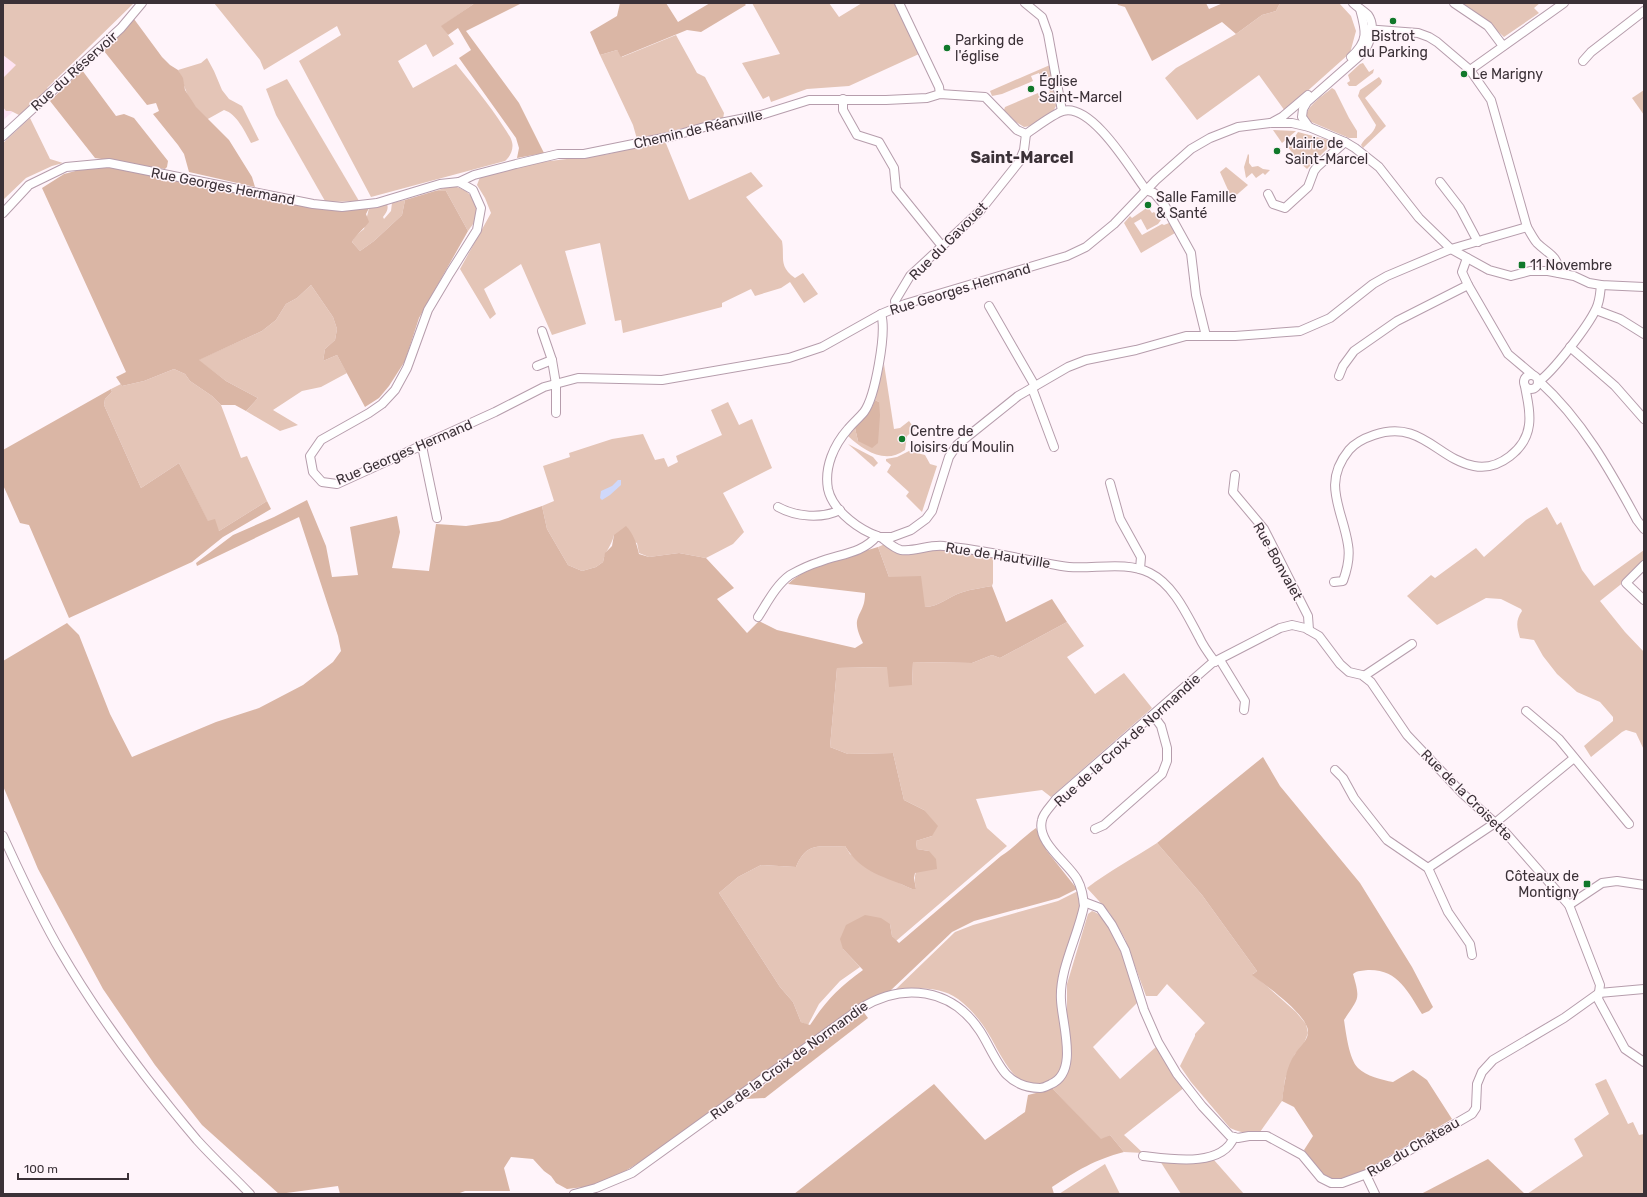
<svg xmlns="http://www.w3.org/2000/svg" width="1647" height="1197" font-family="Rubik,sans-serif">
	<style>
		.built { fill: #fee3f3 }
		.green { fill: #e4c5b7 }
		.forest { fill: #dab6a5 }
		.water { fill: #cfd8fa }
		.lines { fill: none; stroke-linecap: round; stroke-linejoin: round }
		.minor-casing { stroke: #b69dac; stroke-width: 10 }
		.minor { stroke: #fff; stroke-width: 8 }
		.poi-dot { fill: #10782a; stroke: #fff4fa; stroke-width: 1.5 }
		.labels { text-anchor: middle; stroke-width: 3; stroke-linejoin: round; paint-order: stroke }
		.poi-label { font-size: 14px; fill: #3b3137; stroke: #fff4fa; text-anchor: start }
		.street-label { font-size: 14px; fill: #3b3137; stroke: #fff4fa }
		.quarter-label { font-size: 16px; font-weight: bold; fill: #3b3137; stroke: #fff4fa }
	</style>
	<rect width="100%" height="100%" fill="#fff4fa"/>
	<polygon class="built" points="3,55 44,86 3,120"/>
	<g class="green">
		<polygon points="3,3 134,3 47,88 49,91 26,111 19,115 11,111 6,111 3,107 3,78 16,65 3,55"/>
		<path d="M214,3H475L442,26L454,44L433,57L426,44L398,61L413,88L456,64C472,84 489,104 503,126C506,131 511,137 512,142C514,149 510,157 505,161L371,197L299,61L341,35L337,26L264,70L260,60Z"/>
		<polygon points="752,3 829,3 839,17 862,3 894,3 919,54 849,86 807,89 771,102 769,96 763,99 742,63 780,54"/>
		<polygon points="1280,3 1339,3 1351,16 1356,31 1350,53 1285,111 1259,75 1197,120 1165,78 1176,68 1236,34 1262,15 1276,11"/>
		<polygon points="1461,3 1540,3 1534,8 1539,13 1504,37 1492,26"/>
		<polygon points="676,35 697,73 705,77 724,113 723,119 637,139 633,125 600,55 617,50 622,57"/>
		<path d="M207,58L214,71L222,90L229,99L242,106L259,140L251,143C245,132 237,114 224,110L206,120C199,111 190,102 186,91C183,84 182,77 178,70L201,63Z"/>
		<polygon points="1363,63 1369,72 1374,69 1373,73 1356,86 1349,86 1347,83 1350,81 1348,75 1360,64"/>
		<path d="M1050,65L1056,106C1052,116 1035,126 1024,127L1016,122L1004,110L1005,107L1038,93L1041,98L1050,92L1048,87L1052,85L1049,77L1045,79L1042,74L1039,75V73L1031,76L1033,81L1002,94L992,96L990,91Z"/>
		<path d="M1379,77L1382,81L1381,84L1365,98L1386,126L1363,148L1361,145C1365,137 1374,134 1376,125L1358,96L1360,90Z"/>
		<polygon points="287,79 359,201 330,202 325,201 276,115 266,89"/>
		<path d="M1332,88L1335,90L1349,118L1357,131V138H1349L1309,121L1306,117C1307,105 1324,95 1332,88Z"/>
		<polygon points="1644,90 1644,115 1632,98"/>
		<polygon points="30,118 50,159 63,163 52,166 26,178 3,200 3,143"/>
		<polygon points="1273,130 1296,131 1282,143"/>
		<polygon points="1298,132 1328,140 1327,149 1307,169 1298,161 1288,147"/>
		<path d="M665,141L689,200L751,172L763,186L746,197L782,241C785,258 778,266 795,278L803,273L818,294L804,303L790,282L781,288L755,296L751,289L722,303V307L623,333L621,320L615,321L600,243L565,251L586,324L552,335L521,264L484,289L496,314L490,319L460,269L491,213L485,198L477,185L480,177L533,163L609,154L636,146Z"/>
		<polygon points="1248,154 1249,155 1249,163 1252,167 1258,166 1263,169 1270,170 1265,175 1263,173 1256,178 1252,173 1246,178 1244,167"/>
		<polygon points="1226,167 1248,185 1232,199 1220,172"/>
		<path d="M451,186C466,187 480,200 476,217C475,222 471,227 468,231L446,191H435Z"/>
		<path d="M405,200L402,215L374,241L360,251L352,242L355,236L364,229L369,208L387,204C389,209 386,213 383,217L384,219L391,211L392,203Z"/>
		<polygon points="1148,207 1152,213 1154,212 1161,220 1158,224 1147,230 1141,219 1134,223 1142,235 1162,224 1164,225 1169,223 1175,233 1141,253 1124,223 1130,216 1132,218"/>
		<polygon points="311,285 333,317 337,329 335,340 325,349 323,361 337,355 347,373 321,387 302,391 273,410 298,425 280,431 246,411 258,398 226,381 198,360 262,331 276,320 286,304 297,298"/>
		<path d="M884,364L894,429L900,428L909,421L915,429L907,436L905,450C885,465 863,450 848,436L855,428L858,441L879,402L875,400Z"/>
		<polygon points="174,369 185,374 190,381 212,396 221,405 241,458 247,456 267,501 219,531 208,522 179,463 141,488 104,405 105,399 112,392 111,389 121,384 122,386 144,381"/>
		<path d="M728,402L739,425L752,419L772,468L723,493L744,532L733,544L706,558L679,553L649,557L639,553L637,543L614,535C611,547 605,551 603,562L596,567L582,571L568,565L547,529L542,506L554,501L543,466L570,457L569,453L612,439L643,434L655,460L664,458L668,467L678,462L676,456L722,435L711,410Z"/>
		<polygon points="848,444 873,457 878,463 874,467"/>
		<polygon points="909,451 925,455 930,464 937,466 922,512 906,496 909,492 887,472 891,465 886,461 886,459 897,457"/>
		<path d="M1547,507L1557,525L1561,522L1582,570L1594,586L1644,550V563L1625,581L1600,601L1625,632L1644,652V750L1636,733L1626,730L1622,732L1591,757L1584,746L1613,721V717L1600,702L1577,692L1557,674L1543,656L1534,640L1520,638C1517,627 1515,621 1522,611L1521,609L1501,599L1486,598L1437,625L1407,596L1431,575L1435,578L1476,548L1484,557L1526,520Z"/>
		<path d="M885,544L909,553L940,549L993,555V583L992,586C982,588 972,589 963,592C949,596 939,607 925,607L889,577L878,547Z"/>
		<path d="M1067,622L1084,646L1067,657L1095,694L1124,673L1152,708L1051,797L1042,790L976,799L987,828L1007,846L896,941L892,936L890,924L843,949L860,967L840,981L819,1004L808,1025L801,1022L793,1002L780,987L719,893L738,877L761,865L796,867C807,840 821,848 845,846L850,854L901,884L912,889H916C912,870 919,866 929,851L917,849L916,841L932,836L924,810L904,800L893,753L848,754L830,747L837,668L888,667L912,685L913,662L972,663L992,655L1000,658Z"/>
		<path d="M1157,843L1202,895L1257,971L1253,974L1296,1012L1306,1024L1308,1033L1303,1046L1295,1054L1285,1079L1282,1101L1260,1132C1249,1134 1241,1133 1230,1128L1191,1082L1180,1066L1195,1036V1034L1205,1023L1167,984L1157,996H1146L1125,939L1109,912L1087,888C1109,871 1134,858 1157,843Z"/>
		<path d="M1078,891C1087,912 1060,963 1057,988C1054,1013 1068,1039 1064,1063C1063,1074 1048,1085 1038,1085C1033,1084 1027,1084 1023,1082C1007,1072 998,1049 988,1033C981,1021 969,1007 958,999C940,986 916,988 896,989L955,932L973,925L1058,901Z"/>
		<path d="M1092,911C1114,917 1131,980 1139,1001L1093,1047L1120,1079L1157,1046L1185,1087L1124,1135L1143,1153L1124,1152L1110,1135L1101,1140L1051,1087L1065,1077L1070,1067L1072,1055L1067,1021V984L1088,914Z"/>
		<polygon points="1606,1079 1628,1124 1633,1122 1639,1135 1644,1134 1644,1194 1527,1194 1583,1156 1574,1139 1609,1114 1595,1084"/>
		<polygon points="1214,1160 1244,1194 1181,1194 1160,1161"/>
		<polygon points="1105,1164 1120,1194 1059,1194"/>
	</g>
	<g class="forest">
		<polygon points="475,3 522,3 466,31 519,103 544,153 517,158 519,148 516,138 459,58 471,50 458,28 448,35 441,26"/>
		<polygon points="620,3 666,3 678,22 710,3 744,3 746,5 701,32 687,30 621,57 617,50 600,55 590,32 617,16"/>
		<polygon points="1117,3 1206,3 1209,9 1223,3 1280,3 1276,11 1262,15 1236,34 1222,22 1152,61 1125,7 1118,5"/>
		<polygon points="134,19 162,57 170,65 178,70 183,78 185,90 196,107 229,140 252,177 255,187 189,172 184,154 178,145 153,114 159,111 156,103 147,105 104,51"/>
		<polygon points="82,70 116,116 124,114 134,118 168,161 167,167 165,169 95,158 50,101"/>
		<path d="M103,166L120,168L320,208L351,210L369,208L366,214L369,222C364,229 356,234 352,242L360,251L374,241L402,215L405,200L435,191H446L468,231L419,318L405,361L389,386L379,398L365,407L337,355L323,361L325,349L335,340L337,329L333,317L311,285L297,298L286,304L276,320L262,331L199,360L226,381L258,398L246,411L235,405H221L212,396L190,381L185,374L174,369L144,381L122,386L116,377L126,372L42,188L64,174L83,169Z"/>
		<polygon points="111,389 112,392 105,399 104,405 141,488 179,463 208,521 215,519 219,531 267,501 271,509 223,537 192,562 69,618 29,525 20,523 3,485 3,450"/>
		<polygon points="875,400 879,402 880,415 878,443 872,448 858,441 855,428 872,407"/>
		<path d="M307,500L326,546L332,577L358,575L350,527L397,516L400,532L392,568L429,571L436,524L466,526L499,521L542,506L547,529L568,565L582,571L596,567L603,562L605,553L612,546L614,535L626,526C633,533 637,544 639,554L649,557L679,553L706,558L734,588L717,599L747,633L759,621L777,630L855,648L863,643C860,637 856,628 857,621C860,610 865,608 865,593L788,584C812,562 847,557 878,547L889,577L921,576L925,607C939,607 949,596 963,592C972,589 982,588 992,586L1006,622L1052,599L1067,622L1000,658L992,655L972,663L913,662L912,685L889,687L887,667L837,668L830,747L848,754L893,753L904,800L924,810L938,826L932,836L916,841L917,849L929,851L936,859L937,869L915,873L914,878L916,889H912C885,876 862,874 845,846C821,848 807,840 796,867L761,865L738,877L719,893L780,987L793,1002L801,1022L810,1025C826,1001 839,987 863,970L843,949L840,939L846,925L865,915L881,918L890,924L892,936L899,943L1001,856C1014,848 1023,837 1036,828L1047,851L1077,889L1059,898L974,921L952,932L890,991L865,1002L795,1050L654,1153L619,1175L593,1186L567,1189L556,1183L551,1176L544,1171L533,1159L511,1157L504,1168L510,1191H465L457,1194H340L338,1186L279,1194L202,1125L155,1065L103,989L38,869L3,786V661L67,623L79,635L110,714L132,757L216,722L259,708L303,685L333,662L341,651L338,636L299,517L197,566L196,563L233,535L274,517Z"/>
		<path d="M1263,757L1280,786L1360,883L1412,967L1433,1007L1429,1011L1422,1014C1408,992 1398,969 1368,970C1362,971 1358,970 1353,974C1361,1001 1358,998 1344,1020C1346,1033 1349,1059 1358,1068C1366,1076 1382,1080 1393,1082L1413,1070L1427,1080L1452,1119L1359,1174L1338,1181L1328,1180L1318,1170L1304,1150L1313,1136L1294,1107L1282,1101C1284,1085 1286,1067 1295,1054C1299,1047 1307,1042 1308,1033C1310,1016 1265,985 1252,975L1257,971L1202,895L1157,843Z"/>
		<polygon points="862,1010 868,1018 765,1098 746,1099"/>
		<path d="M934,1084L985,1140L1025,1112L1028,1095L1040,1092L1051,1087L1101,1139L1110,1135L1124,1152C1094,1160 1078,1170 1052,1187L1054,1194H794Z"/>
		<polygon points="1488,1159 1525,1194 1421,1194"/>
	</g>
	<polygon class="water" points="618,480 621,480 621,485 610,495 602,500 600,498 601,491 612,486"/>
	<g class="lines">
		<defs>
			<g id="minor">
				<polyline points="899,3 939,87 940,94"/>
				<polyline points="1025,3 1042,17 1048,34 1062,111"/>
				<polyline points="1454,3 1488,26 1503,46"/>
				<path d="M1365,29L1418,33L1429,37L1437,42L1470,70L1491,100L1527,227C1530,232 1533,238 1537,243C1548,254 1558,255 1559,273"/>
				<path d="M1351,57C1369,41 1366,31 1360,9"/>
				<polyline points="1583,61 1591,52 1644,11"/>
				<polyline points="1470,70 1564,3"/>
				<polyline points="843,99 843,110 857,135 879,142 894,168 896,189 942,246"/>
				<polyline points="1271,123 1282,117 1308,95"/>
				<path d="M1309,127L1302,117L1303,109L1307,102L1364,52C1370,42 1376,26 1368,15C1364,11 1357,7 1353,3"/>
				<polyline points="3,136 121,28 142,3"/>
				<path d="M459,182L474,175L516,164L558,154H584L673,136L715,124L761,115L809,100H886L927,98L940,94L985,97L1017,130L1026,134C1035,128 1053,114 1063,111C1092,103 1131,170 1146,190"/>
				<polyline points="1440,182 1460,208 1478,242"/>
				<polyline points="1146,190 1154,193 1165,206 1191,253 1196,295 1206,336"/>
				<polyline points="1268,194 1273,204 1285,208 1308,187 1314,171 1317,167 1345,142"/>
				<polyline points="3,213 29,185 66,167 109,163 313,204 342,207 377,203 440,184 459,182 473,190 481,208 477,230 450,273 428,310 407,368 395,390 382,404 369,413 321,440 310,456 313,472 322,482 337,484 495,412 544,387 578,378 662,380 789,358 822,347 881,314 905,304 1067,256 1086,247 1114,224 1156,180 1191,149 1210,138 1238,127 1270,123 1292,123 1309,127 1345,142 1355,148 1379,167 1419,218 1451,249 1489,270 1511,276 1530,271 1548,271 1574,276 1589,283 1601,285 1644,287"/>
				<polyline points="1467,258 1462,272 1468,285 1508,354 1533,375"/>
				<polyline points="989,306 1035,386"/>
				<polyline points="896,308 895,301 910,276 980,211 1019,162 1024,150 1026,134"/>
				<polyline points="1596,310 1620,319 1644,334"/>
				<path d="M881,314C887,332 875,397 864,412C859,418 853,423 848,429C834,445 824,467 828,489C832,508 853,525 870,533C874,535 878,536 882,538C887,542 895,549 901,550C915,552 930,544 944,546C974,549 1004,555 1034,561C1046,563 1058,566 1069,567C1096,569 1126,561 1150,573C1174,585 1187,615 1199,637C1203,646 1209,654 1215,662"/>
				<polyline points="542,331 552,360 556,384 556,413"/>
				<polyline points="1570,347 1615,386 1644,419"/>
				<polyline points="537,366 552,360"/>
				<circle cx="1531" cy="382" r="7"/>
				<polyline points="1339,376 1343,366 1354,351 1397,321 1468,285"/>
				<path d="M1539,381C1582,420 1610,470 1637,520L1644,529"/>
				<path d="M1538,382C1553,372 1588,326 1596,309C1600,301 1600,294 1601,285"/>
				<polyline points="1032,388 1054,447"/>
				<polyline points="422,446 437,518"/>
				<polyline points="1235,475 1233,492 1264,529 1308,616 1309,630"/>
				<polyline points="1110,483 1120,519 1141,557 1140,569"/>
				<path d="M778,507C796,517 822,519 840,510"/>
				<polyline points="880,537 892,537 911,530 926,519 932,511 949,457 957,445 1018,396 1068,367 1086,360 1136,350 1186,336 1235,336 1300,331 1330,318 1373,284 1387,276 1451,249 1527,227"/>
				<polyline points="1644,565 1626,583 1644,600"/>
				<path d="M1334,582L1343,581C1347,570 1350,556 1348,545C1343,510 1321,484 1349,450C1355,443 1365,438 1374,435C1421,419 1437,459 1474,466C1499,471 1526,449 1529,425C1531,411 1527,399 1525,386"/>
				<path d="M758,617C767,603 776,585 790,575C799,570 809,565 819,562C839,554 862,554 877,536"/>
				<polyline points="1220,660 1245,701 1244,710"/>
				<polyline points="1364,676 1412,644"/>
				<polyline points="1526,711 1559,739 1629,824"/>
				<polyline points="1335,770 1343,778 1354,798 1387,840 1428,868 1448,912 1470,944 1472,955"/>
				<polyline points="1095,829 1104,825 1162,774 1167,761 1167,748 1161,726 1153,715"/>
				<path d="M3,836C21,875 39,915 61,952C100,1019 147,1081 197,1140C214,1159 233,1176 250,1194"/>
				<polyline points="1428,868 1495,823 1574,758"/>
				<polyline points="1084,902 1100,908 1112,925 1125,950 1144,1010 1158,1042 1177,1074 1202,1106 1230,1136 1238,1138 1249,1136 1267,1136 1302,1155 1321,1178 1331,1183 1342,1183 1372,1172 1472,1114 1476,1108 1477,1084 1482,1072 1493,1060 1564,1018 1599,993 1644,989"/>
				<polyline points="1569,905 1602,883 1617,881 1644,885"/>
				<path d="M1143,1156C1170,1159 1222,1168 1234,1137"/>
				<polyline points="1366,1175 1375,1194"/>
				<path d="M574,1194L596,1188L632,1173L861,1008C903,982 952,988 980,1031C988,1043 997,1065 1007,1075C1016,1084 1027,1088 1040,1088C1044,1088 1047,1086 1051,1084C1079,1072 1062,1024 1061,1000C1059,970 1078,936 1084,906C1083,896 1082,888 1077,879C1067,862 1036,842 1042,820C1043,813 1052,805 1056,799L1212,663L1280,628L1292,625L1305,628L1319,636L1340,664L1349,672L1362,675L1371,682L1407,735L1462,793L1505,832L1569,905L1600,985L1598,999L1625,1049L1644,1062"/>
			</g>
		</defs>
		<use href="#minor" class="minor-casing"/>
		<use href="#minor" class="minor"/>
	</g>
	<g class="poi-dot">
		<circle cx="1393" cy="21" r="4"/>
		<circle cx="947" cy="48" r="4"/>
		<circle cx="1464" cy="74" r="4"/>
		<circle cx="1031" cy="89" r="4"/>
		<circle cx="1277" cy="151" r="4"/>
		<circle cx="1148" cy="205" r="4"/>
		<rect x="1518" y="261" width="8" height="8" rx="2"/>
		<circle cx="902" cy="439" r="4"/>
		<rect x="1583" y="880" width="8" height="8" rx="2"/>
	</g>
	<g class="labels">
		<g class="poi-label">
			<text x="1393" y="41" text-anchor="middle">Bistrot<tspan x="1393" dy="16">du Parking</tspan></text>
			<text x="955" y="45">Parking de<tspan x="955" dy="16">l'église</tspan></text>
			<text x="1472" y="79">Le Marigny</text>
			<text x="1039" y="86">Église<tspan x="1039" dy="16">Saint-Marcel</tspan></text>
			<text x="1285" y="148">Mairie de<tspan x="1285" dy="16">Saint-Marcel</tspan></text>
			<text x="1156" y="202">Salle Famille<tspan x="1156" dy="16">&amp; Santé</tspan></text>
			<text x="1530" y="270">11 Novembre</text>
			<text x="910" y="436">Centre de<tspan x="910" dy="16">loisirs du Moulin</tspan></text>
			<text x="1579" y="881" text-anchor="end">Côteaux de<tspan x="1579" dy="16">Montigny</tspan></text>
		</g>
		<g class="street-label">
			<text transform="translate(74 71) rotate(-42)" y="5">Rue du Réservoir</text>
			<text transform="translate(698 129) rotate(-13)" y="5">Chemin de Réanville</text>
			<text transform="translate(223 186) rotate(11)" y="5">Rue Georges Hermand</text>
			<text transform="translate(948 241) rotate(-45)" y="5">Rue du Gavouet</text>
			<text transform="translate(960 289) rotate(-17)" y="5">Rue Georges Hermand</text>
			<text transform="translate(404 452) rotate(-23)" y="5">Rue Georges Hermand</text>
			<text transform="translate(998 555) rotate(9)" y="5">Rue de Hautville</text>
			<text transform="translate(1278 561) rotate(61)" y="5">Rue Bonvalet</text>
			<text transform="translate(1127 740) rotate(-42)" y="5">Rue de la Croix de Normandie</text>
			<text transform="translate(1467 795) rotate(45)" y="5">Rue de la Croisette</text>
			<text transform="translate(789 1060) rotate(-36)" y="5">Rue de la Croix de Normandie</text>
			<text transform="translate(1413 1147) rotate(-30)" y="5">Rue du Château</text>
		</g>
		<g class="quarter-label">
			<text x="1022" y="163">Saint-Marcel</text>
		</g>
	</g>
	<rect width="1647" height="1197" fill="none" stroke="#3b3137" stroke-width="8"/>
	<path d="M18 1173v6h110v-6" fill="none" stroke="#3b3137" stroke-width="2"/>
	<text x="24" y="1173" font-size="12" fill="#3b3137" stroke="#fff4fa" stroke-width="3" paint-order="stroke">100 m</text>
</svg>
